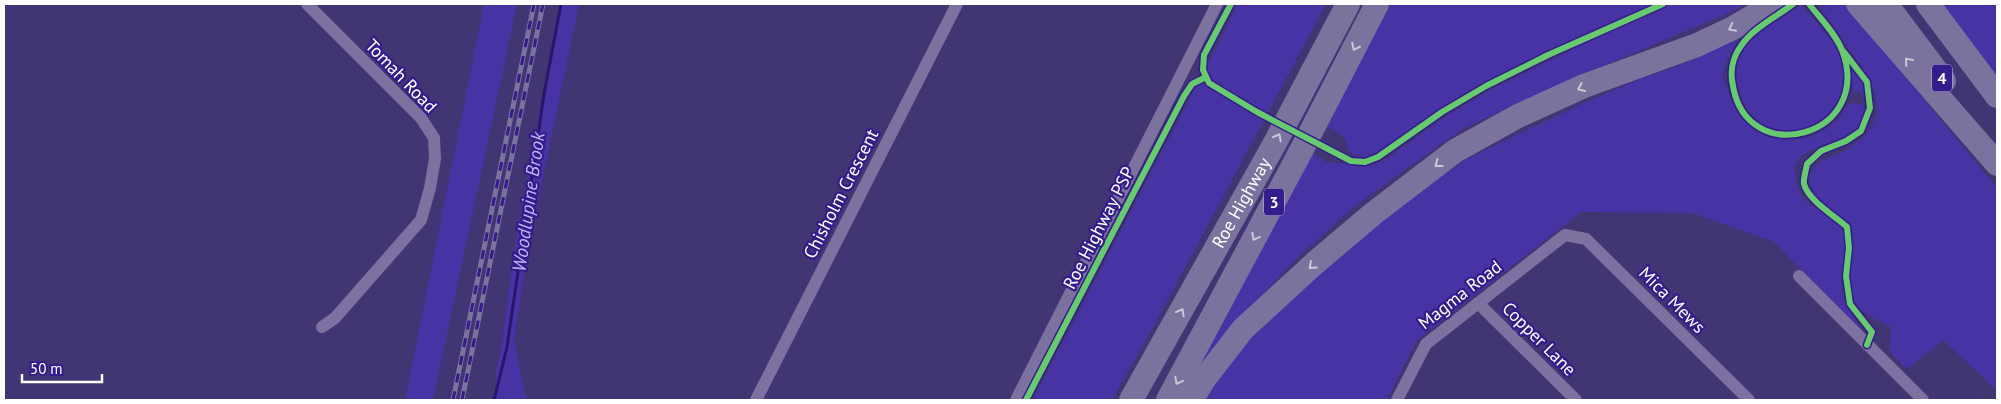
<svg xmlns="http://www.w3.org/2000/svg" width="2001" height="404" font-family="'PT Sans',sans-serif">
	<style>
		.green { fill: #4833a4 }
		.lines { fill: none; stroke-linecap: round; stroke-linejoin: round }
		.stream { stroke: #28166c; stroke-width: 3 }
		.street { stroke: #7c719f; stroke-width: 12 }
		.highway { stroke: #7c729e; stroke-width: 24 }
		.rail-casing { stroke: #7c729e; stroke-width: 5 }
		.rail { stroke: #331c8c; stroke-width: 3; stroke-dasharray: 9; stroke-linecap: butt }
		.cycleway-casing { stroke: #331c8c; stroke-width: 9 }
		.cycleway { stroke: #67ca6e; stroke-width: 6 }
		.oneway { stroke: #cbc7d8 }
		.labels { text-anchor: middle; stroke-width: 4.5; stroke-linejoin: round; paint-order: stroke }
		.shield { fill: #331c8c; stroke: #c2bbdc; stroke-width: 1 }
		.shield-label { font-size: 16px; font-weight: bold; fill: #fff }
		.street-label { font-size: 18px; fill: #fff; stroke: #331c8c }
		.water-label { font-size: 19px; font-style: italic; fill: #c0b4f4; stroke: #331c8c }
	</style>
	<rect width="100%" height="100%" fill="#423573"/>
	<g class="green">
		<polygon points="484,4 517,4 433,400 405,400"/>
		<polygon points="561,4 579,4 526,259 514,339 526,400 496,400 496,371 501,350 516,239"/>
		<polygon points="1237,4 1326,4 1158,318 1112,400 1033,400 1224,33"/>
		<path d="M1389,4H1654C1620,22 1582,35 1546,51C1486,79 1432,116 1379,155C1369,158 1356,160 1349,150C1347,147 1347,142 1345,139C1341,132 1331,129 1324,126Z"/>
		<polygon points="1666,4 1745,4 1735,10 1547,90 1464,128 1410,166 1351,209 1294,261 1253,305 1178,400 1310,151 1326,162 1370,166 1384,161 1445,117 1492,89"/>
		<path d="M1818,4H1845L1997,188V390L1943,340L1907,369L1890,352L1891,327C1846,306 1847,300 1852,253C1853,243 1853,235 1848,226C1835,207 1812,204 1809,177C1820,154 1834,159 1851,147C1894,116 1876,86 1851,51C1840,35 1829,20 1818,4Z"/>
		<polygon points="1941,4 1997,4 1997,78"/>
		<path d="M1801,5C1810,16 1837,44 1841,55C1867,123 1763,169 1739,90C1733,73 1738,54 1751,41C1765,27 1785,16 1801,5Z"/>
		<path d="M1775,10L1738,39L1726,61L1723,79L1735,109L1745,120L1753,128L1769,138L1798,139L1811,137L1826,129L1837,121L1848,104L1853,103L1861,104L1865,109L1860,126L1847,136L1813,149L1801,156L1794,169C1796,177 1797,188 1801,195C1811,211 1834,213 1842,229C1852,248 1838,273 1842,294C1846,309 1856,321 1864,334L1774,242L1693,213L1581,212L1416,341L1387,400H1202L1242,344L1368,227L1465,160L1584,103L1645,77L1678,66L1707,54Z"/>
		<polygon points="1851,66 1866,87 1865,93 1853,92"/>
	</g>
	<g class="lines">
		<polyline class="stream" points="494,400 507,347 544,94 561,4"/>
		<g class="street">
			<polyline points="307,4 421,118 434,138 435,159 430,188 421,220 335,318 322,327"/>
			<polyline points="1799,276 1923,400"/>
			<polyline points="1478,303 1576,400"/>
			<polyline points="756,400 957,4"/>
			<polyline points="1016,400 1217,4"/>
			<polyline points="1397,400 1426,344 1565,235 1586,239 1749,400"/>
		</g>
		<g class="highway">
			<polyline points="1858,4 1997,164"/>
			<polyline points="1886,4 1944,81"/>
			<polyline points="1928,4 1997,96"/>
			<path id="s1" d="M1131,400L1275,143L1348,4"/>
			<polyline points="1168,400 1302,149 1377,4"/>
			<polyline points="1191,400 1205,378 1243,329 1315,263 1374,213 1455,151 1518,116 1584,86 1697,45 1733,28 1774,4"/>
		</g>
		<defs>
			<g id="rail">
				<polyline points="453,400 534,4"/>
				<polyline points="462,400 543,4"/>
			</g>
		</defs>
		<use href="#rail" class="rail-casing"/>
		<use href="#rail" class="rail"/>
		<defs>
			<g id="cycleway">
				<polyline points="1231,4 1204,55 1203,70 1209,83 1257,112 1351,161 1365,162 1378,157 1442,112 1486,86 1548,55 1663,4"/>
				<path d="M1793,4C1776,17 1753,28 1741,46C1732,58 1730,73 1733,86C1747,170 1875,137 1842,50C1835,33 1820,18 1809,4"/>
				<path d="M1844,52L1867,82L1870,108L1861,131L1846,141L1821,151L1807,164C1806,170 1803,179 1804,184C1808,200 1835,216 1847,227L1849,248L1846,276L1850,304L1872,332L1867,345"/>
				<polyline points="1026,400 1184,96 1192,84 1206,77"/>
			</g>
		</defs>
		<use href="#cycleway" class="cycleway-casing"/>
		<use href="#cycleway" class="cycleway"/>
	</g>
	<defs><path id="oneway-chevron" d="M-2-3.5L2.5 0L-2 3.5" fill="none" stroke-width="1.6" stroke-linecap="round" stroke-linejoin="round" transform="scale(1.25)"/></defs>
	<g class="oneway">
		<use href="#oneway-chevron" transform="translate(1732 28) rotate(153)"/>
		<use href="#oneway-chevron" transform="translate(1355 47) rotate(117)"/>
		<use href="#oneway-chevron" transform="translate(1908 61) rotate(-131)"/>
		<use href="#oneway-chevron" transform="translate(1581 88) rotate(157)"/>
		<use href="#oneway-chevron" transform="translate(1278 137) rotate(-62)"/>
		<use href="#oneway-chevron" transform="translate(1438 164) rotate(143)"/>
		<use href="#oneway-chevron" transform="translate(1255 237) rotate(118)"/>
		<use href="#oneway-chevron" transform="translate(1312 266) rotate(138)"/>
		<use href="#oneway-chevron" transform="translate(1181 312) rotate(-61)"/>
		<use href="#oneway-chevron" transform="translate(1178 381) rotate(118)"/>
	</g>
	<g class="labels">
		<g class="shield">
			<rect x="1932" y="64.5" width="20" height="27" rx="4"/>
			<rect x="1264" y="188.5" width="20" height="27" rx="4"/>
		</g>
		<g class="shield-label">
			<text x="1942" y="84">4</text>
			<text x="1274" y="208">3</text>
		</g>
		<g class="street-label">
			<text transform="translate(401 76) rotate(46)" y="6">Tomah Road</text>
			<text transform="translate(841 194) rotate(-63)" y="6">Chisholm Crescent</text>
			<text dy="6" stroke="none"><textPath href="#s1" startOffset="226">Roe Highway</textPath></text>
			<text transform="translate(1099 228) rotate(-63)" y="6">Roe Highway PSP</text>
			<text transform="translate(1460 295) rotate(-38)" y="6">Magma Road</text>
			<text transform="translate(1672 300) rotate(45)" y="6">Mica Mews</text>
			<text transform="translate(1539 339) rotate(45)" y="6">Copper Lane</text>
		</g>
		<g class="water-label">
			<text transform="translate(528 202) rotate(-82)" y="7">Woodlupine Brook</text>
		</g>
	</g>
	<rect width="2001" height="404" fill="none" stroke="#ffffff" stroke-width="10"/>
	<path d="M22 374v8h80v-8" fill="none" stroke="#ffffff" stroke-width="2.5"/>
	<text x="30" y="374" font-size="15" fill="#ffffff" stroke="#331c8c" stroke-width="4" paint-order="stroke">50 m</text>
</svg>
